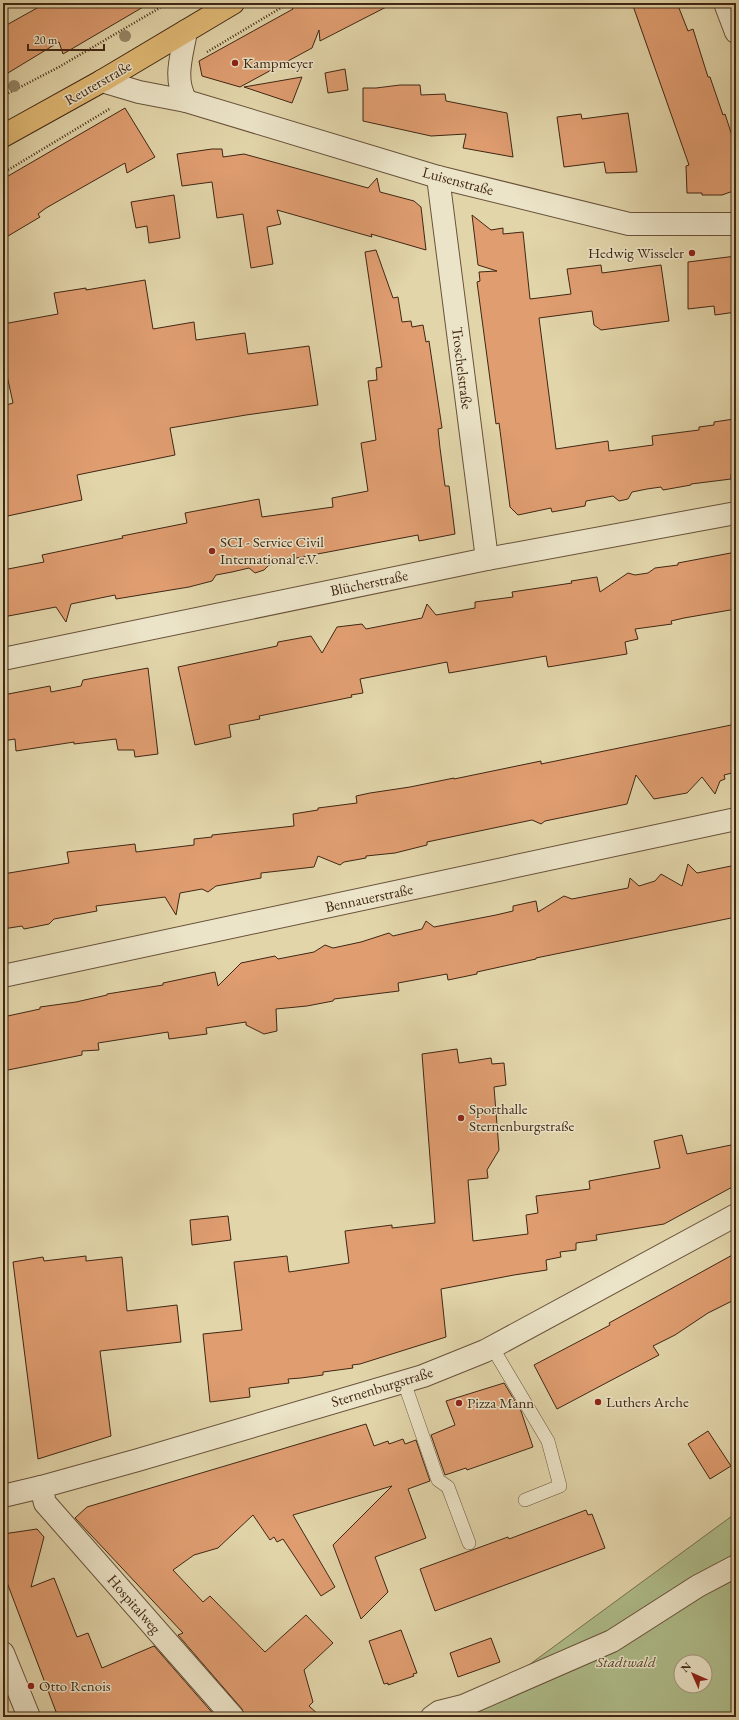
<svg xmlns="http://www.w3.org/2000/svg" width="739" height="1720" font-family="'EB Garamond',serif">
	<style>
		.green { fill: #afbe8c; stroke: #787250; fill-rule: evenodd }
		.building { fill: #df9d70; stroke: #402714 }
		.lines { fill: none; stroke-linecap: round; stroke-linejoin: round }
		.service-casing { stroke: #68523a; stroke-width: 14 }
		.minor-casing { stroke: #68523a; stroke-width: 24 }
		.tertiary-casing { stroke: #68523a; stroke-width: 24 }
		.primary-casing { stroke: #402714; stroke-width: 24 }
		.path { stroke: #402714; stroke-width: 2.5; stroke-dasharray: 1 2; stroke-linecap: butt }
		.service { stroke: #ece4c8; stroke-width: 13 }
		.minor { stroke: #ece4c8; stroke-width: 22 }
		.tertiary { stroke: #ece4c8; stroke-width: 22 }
		.primary { stroke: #e1ba75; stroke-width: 22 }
		.tree { fill: #958665 }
		.poi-dot { fill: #8f2418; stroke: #ece4c8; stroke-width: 1.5 }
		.labels { text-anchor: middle; stroke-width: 3; stroke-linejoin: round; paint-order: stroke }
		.poi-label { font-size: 15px; fill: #402714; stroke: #ece4c8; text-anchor: start }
		.street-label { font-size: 15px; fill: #402714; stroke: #ece4c8 }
		.park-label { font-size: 15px; font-style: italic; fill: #56452c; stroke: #ece4c8 }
	</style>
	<rect width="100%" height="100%" fill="#e2d5aa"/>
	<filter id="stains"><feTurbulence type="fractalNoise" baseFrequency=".005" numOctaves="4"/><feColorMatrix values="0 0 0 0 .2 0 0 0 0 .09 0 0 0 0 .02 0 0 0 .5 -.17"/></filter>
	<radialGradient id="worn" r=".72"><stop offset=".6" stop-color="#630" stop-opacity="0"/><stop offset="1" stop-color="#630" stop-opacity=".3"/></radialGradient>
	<path class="green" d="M736,1513V1717H458ZM681,1662H705V1686H681Z"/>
	<g class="building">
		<polygon points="46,3 150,3 63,54 59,42 3,76 3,27"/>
		<polygon points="290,3 394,3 320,41 319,30 312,48 240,87 202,76 199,61 293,9"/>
		<polygon points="632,3 677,3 688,31 693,29 708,77 710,77 723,115 725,114 736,148 736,190 722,195 702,195 702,193 687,193 686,166 689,165"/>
		<polygon points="345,69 348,90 328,93 325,73"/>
		<polygon points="302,77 292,103 244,87"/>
		<polygon points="400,85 420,85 421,95 445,94 446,101 507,113 513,157 463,148 466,134 431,136 363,121 363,88 376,88"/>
		<polygon points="125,108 155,157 127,173 125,163 46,208 38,214 40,217 3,239 3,179"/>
		<polygon points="628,113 637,172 606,173 604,162 564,167 557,117 581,114 582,119"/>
		<polygon points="212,149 222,149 223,157 244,154 368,188 377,178 380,192 414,201 421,207 426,250 371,234 372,237 277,210 281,224 267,227 273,264 251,268 243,214 217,218 212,182 182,186 177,154"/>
		<polygon points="174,195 180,238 149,243 147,226 136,228 131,202"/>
		<polygon points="472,215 491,230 503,228 503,234 523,232 530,299 571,294 567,269 601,265 602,273 661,265 669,321 601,330 594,325 592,311 539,318 556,449 608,441 609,451 653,445 652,436 699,430 699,427 714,425 714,422 734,419 736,430 736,473 731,474 731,479 691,484 691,485 663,490 661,487 647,489 632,492 628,499 619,501 613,496 586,501 585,506 552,512 551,508 518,515 510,507 499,423 496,424 477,282 480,281 479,272 497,271 478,265"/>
		<polygon points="376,250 393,298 398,297 402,322 411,321 412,327 423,325 426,342 429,341 442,428 438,429 440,448 445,486 449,486 455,534 419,541 418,535 291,559 291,561 269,565 264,570 255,573 249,568 232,572 216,575 212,581 189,587 116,599 115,595 71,604 66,622 56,607 3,617 3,570 44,562 42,555 123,538 122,536 187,523 185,513 259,499 262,517 333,507 332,498 368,491 361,443 376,440 368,381 377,380 376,368 382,367 365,252"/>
		<polygon points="736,256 736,312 715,315 714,306 688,309 688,262"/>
		<polygon points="145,280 153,329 194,322 196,340 245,333 248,354 309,346 318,405 246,415 170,428 175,455 77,475 82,500 3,517 3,406 13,403 3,357 3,324 58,314 54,293 86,288 86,290"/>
		<polygon points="736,552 736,609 684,618 671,621 672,624 635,629 638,639 625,642 627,654 548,667 546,656 449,673 447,662 360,679 363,693 351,695 352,697 259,716 260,719 229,725 231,737 195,745 178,667 277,646 278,642 311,636 322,653 337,627 362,624 366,629 422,618 427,604 436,615 475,608 475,602 513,597 512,592 572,583 571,581 597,577 600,592 628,573 635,575 648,573 655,568 678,565 678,563"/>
		<polygon points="148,668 158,754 135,757 134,750 118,750 116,739 74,744 74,742 16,751 15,739 3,741 3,695 50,686 51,692 81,686 83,680"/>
		<polygon points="736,724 736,772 724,775 725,779 720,781 715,794 702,777 687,793 654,799 636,775 627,804 545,821 541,824 532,820 427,842 427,845 395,853 366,856 366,858 344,862 340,865 318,856 314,867 261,873 261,878 216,886 208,892 202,889 180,893 176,915 165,897 96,906 97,911 54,919 49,924 24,929 22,926 3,929 3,874 69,863 67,852 135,844 136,852 194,845 194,839 212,837 212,835 294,826 293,814 318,810 318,808 357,803 356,796 370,793 410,787 454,778 454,779 541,761 541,764"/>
		<polygon points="688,864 697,873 736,865 736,917 536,958 536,959 477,972 477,974 448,980 447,974 398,983 399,991 334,999 333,1001 307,1006 276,1009 277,1031 264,1034 246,1025 246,1022 206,1028 207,1034 169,1039 168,1032 98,1043 99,1050 82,1051 82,1055 3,1071 3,1017 40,1009 40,1007 76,1002 107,995 107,994 163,985 163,983 215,972 218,986 241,963 275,956 278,959 314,952 325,945 333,948 361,942 389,933 393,936 422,929 426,921 434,927 496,915 513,911 513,906 536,901 538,912 564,896 572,899 628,888 630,878 639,886 655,881 661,874 682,886"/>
		<polygon points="457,1049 459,1063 491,1058 492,1064 504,1063 506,1085 494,1087 499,1150 487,1170 488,1178 468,1180 473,1241 528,1234 526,1215 538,1213 536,1196 590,1189 589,1181 660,1168 654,1141 682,1135 687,1154 736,1144 736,1185 664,1224 596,1235 597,1240 576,1243 576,1250 560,1252 561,1257 546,1260 547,1270 514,1275 441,1289 446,1337 360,1364 352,1365 353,1368 323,1372 323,1375 301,1378 288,1379 289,1383 249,1388 250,1397 210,1402 203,1334 242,1330 234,1262 287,1256 289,1272 349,1263 345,1231 392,1225 392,1228 435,1223 422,1054"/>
		<polygon points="228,1216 231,1240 192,1245 190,1220"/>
		<polygon points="736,1253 736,1299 708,1313 675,1335 653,1346 659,1355 557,1409 534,1365 610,1325 609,1323"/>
		<polygon points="86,1256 86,1261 122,1257 127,1311 177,1305 181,1342 100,1351 111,1436 38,1459 13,1262 43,1257 44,1261"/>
		<polygon points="504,1383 521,1411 533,1447 467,1470 466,1468 445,1475 431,1435 455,1425 446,1401"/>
		<polygon points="366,1424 374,1446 388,1441 389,1444 403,1439 405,1444 416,1440 430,1481 408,1489 426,1538 375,1557 388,1592 361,1619 333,1545 392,1486 293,1515 335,1587 321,1596 283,1539 277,1542 274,1537 270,1540 253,1515 218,1548 194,1555 173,1570 203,1602 210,1596 265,1652 306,1615 333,1643 304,1670 313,1702 309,1706 321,1717 245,1717 242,1709 178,1635 183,1633 75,1518 87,1507"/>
		<polygon points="708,1431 731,1466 710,1479 688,1444"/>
		<polygon points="586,1510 588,1515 592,1514 605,1548 435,1611 420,1569 508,1537 509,1539"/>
		<polygon points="37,1529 44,1537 31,1587 54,1578 77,1637 88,1633 102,1668 154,1646 216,1717 58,1717 3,1572 3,1534"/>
		<polygon points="401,1630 417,1673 413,1674 414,1676 388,1685 388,1683 384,1684 369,1641"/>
		<polygon points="491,1638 500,1662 458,1677 450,1653"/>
	</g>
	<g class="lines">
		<defs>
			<g id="service">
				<polyline points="492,1347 548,1441 560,1486 525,1500"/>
				<polyline points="404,1382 438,1480 448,1487 469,1543"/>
			</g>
			<g id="minor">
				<polyline points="102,81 139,92 186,101 438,177 629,224 736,224"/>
				<path d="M186,101C173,78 182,56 186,31"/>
				<polyline points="438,177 487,559"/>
				<polyline points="3,659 487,559 736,513"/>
				<polyline points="3,976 736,819"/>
				<polyline points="41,1487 45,1503 233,1717"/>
				<polyline points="3,1653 29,1717"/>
				<polyline points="432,1717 439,1712 463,1706 612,1641 698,1586 736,1566"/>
			</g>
			<g id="tertiary">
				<polyline points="725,3 736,32"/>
				<polyline points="3,1496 41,1487 138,1460 423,1376 485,1351 736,1215"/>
			</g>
			<polyline id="primary" points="3,136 102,81 233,3"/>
		</defs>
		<use href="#service" class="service-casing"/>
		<use href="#minor" class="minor-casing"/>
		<use href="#tertiary" class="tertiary-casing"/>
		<use href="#primary" class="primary-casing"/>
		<g class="path">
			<polyline points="207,52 289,3"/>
			<polyline points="3,96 59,67 168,3"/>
			<polyline points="3,173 111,108"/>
		</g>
		<use href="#service" class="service"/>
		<use href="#minor" class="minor"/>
		<use href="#tertiary" class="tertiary"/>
		<use href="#primary" class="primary"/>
	</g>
	<g class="tree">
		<circle cx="125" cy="36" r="6"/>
		<circle cx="14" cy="86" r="6"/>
	</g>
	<g class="poi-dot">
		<circle cx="235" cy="63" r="4"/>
		<circle cx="692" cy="253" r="4"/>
		<circle cx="212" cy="551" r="4"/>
		<circle cx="461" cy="1118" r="4"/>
		<circle cx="598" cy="1402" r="4"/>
		<circle cx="459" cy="1403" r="4"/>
		<circle cx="31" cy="1686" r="4"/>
	</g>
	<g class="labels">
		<g class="poi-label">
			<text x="243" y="68">Kampmeyer</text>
			<text x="684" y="258" text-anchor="end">Hedwig Wisseler</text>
			<text x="220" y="547">SCI - Service Civil<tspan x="220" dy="17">International e.V.</tspan></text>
			<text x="469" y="1114">Sporthalle<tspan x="469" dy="17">Sternenburgstraße</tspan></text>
			<text x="606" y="1407">Luthers Arche</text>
			<text x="467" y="1408">Pizza Mann</text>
			<text x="39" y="1691">Otto Renois</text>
		</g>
		<g class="street-label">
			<text transform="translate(98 83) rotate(-30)" y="5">Reuterstraße</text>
			<text transform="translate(458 181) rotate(15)" y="5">Luisenstraße</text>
			<text transform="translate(462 368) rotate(83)" y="5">Troschelstraße</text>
			<text transform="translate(369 583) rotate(-12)" y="5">Blücherstraße</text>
			<text transform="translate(369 898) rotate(-12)" y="5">Bennauerstraße</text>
			<text transform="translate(382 1387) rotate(-17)" y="5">Sternenburgstraße</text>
			<text transform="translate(134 1604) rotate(49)" y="5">Hospitalweg</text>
		</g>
		<g class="park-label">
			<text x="626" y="1667">Stadtwald</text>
		</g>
	</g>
	<rect width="739" height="1720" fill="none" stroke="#e2d5aa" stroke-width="16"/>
	<rect x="4" y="4" width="731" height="1712" fill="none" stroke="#402714" stroke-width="2"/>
	<rect x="8" y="8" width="723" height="1704" fill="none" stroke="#402714"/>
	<g transform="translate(693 1674) rotate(315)"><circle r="19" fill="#ece4c8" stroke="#a79880"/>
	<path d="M0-3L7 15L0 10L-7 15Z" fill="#8f2418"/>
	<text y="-6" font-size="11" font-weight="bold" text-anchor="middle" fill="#402714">N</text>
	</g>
	<path d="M28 44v6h76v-6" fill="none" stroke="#402714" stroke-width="2"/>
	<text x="34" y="44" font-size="12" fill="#402714" stroke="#ece4c8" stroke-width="3" paint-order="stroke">20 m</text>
	<rect width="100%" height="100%" filter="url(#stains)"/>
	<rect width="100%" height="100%" fill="url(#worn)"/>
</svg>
